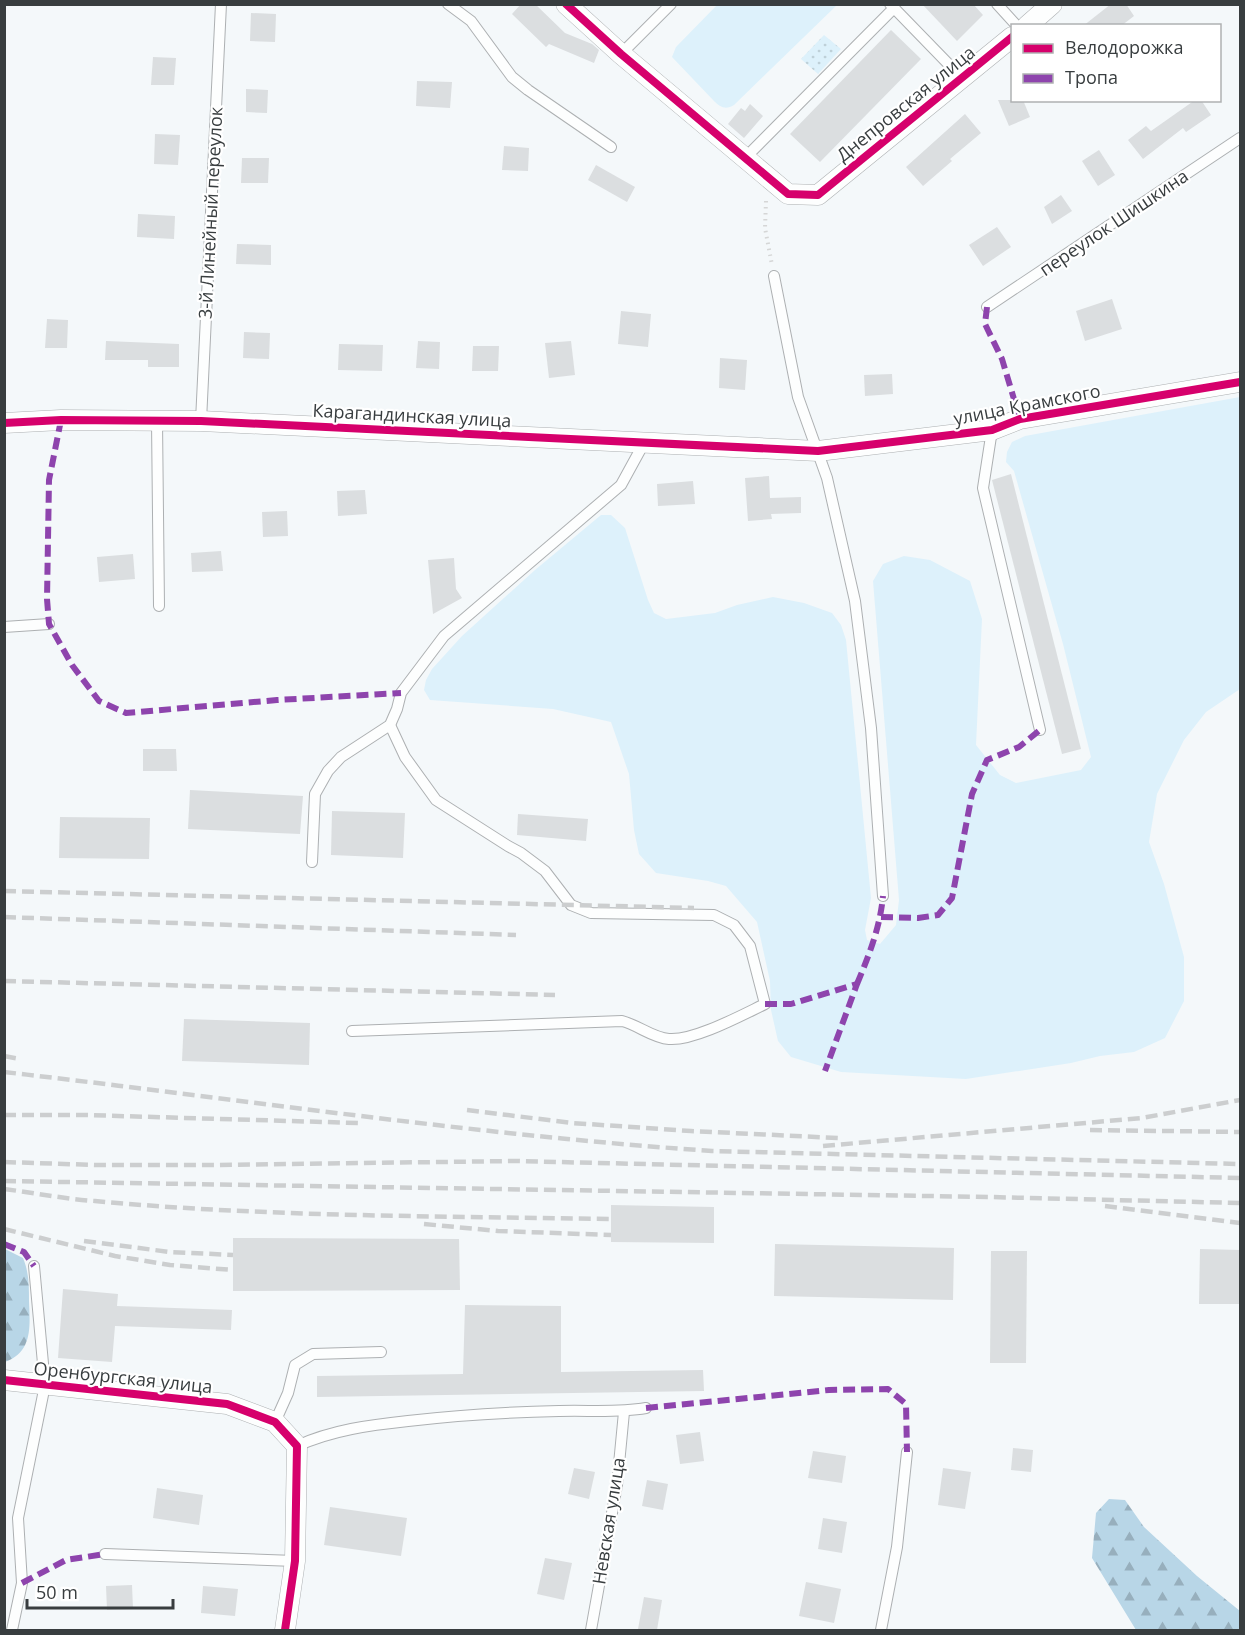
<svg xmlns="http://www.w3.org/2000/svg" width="1245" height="1635" font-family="'Open Sans',sans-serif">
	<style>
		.green { fill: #ddf1fb }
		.forest { fill: url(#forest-firs) }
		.park { fill: url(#park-dots) }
		.building { fill: #dbdee0 }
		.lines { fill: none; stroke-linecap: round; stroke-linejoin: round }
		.service-casing { stroke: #adb0b2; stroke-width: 12 }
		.minor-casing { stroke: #adb0b2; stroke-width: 21 }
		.path { stroke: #d5d6d6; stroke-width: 4; stroke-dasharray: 1.5 4.5; stroke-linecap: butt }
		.service { stroke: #fdfefe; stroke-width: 10 }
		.minor { stroke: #fdfefe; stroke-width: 20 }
		.rail { stroke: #cccecf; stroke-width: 4.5; stroke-dasharray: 12 6; stroke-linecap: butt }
		.quiet { stroke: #8e44ad; stroke-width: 6; stroke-dasharray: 12 6; stroke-linecap: butt }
		.cycleway-casing { stroke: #fff; stroke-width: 11 }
		.cycleway { stroke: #d6006c; stroke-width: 8 }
		.labels { text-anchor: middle; stroke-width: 4.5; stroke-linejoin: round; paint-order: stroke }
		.street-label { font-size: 18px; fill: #383d3f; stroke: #fff }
	</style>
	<defs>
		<pattern id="forest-firs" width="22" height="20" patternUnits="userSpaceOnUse" patternTransform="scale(1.5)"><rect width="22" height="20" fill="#b8d6e7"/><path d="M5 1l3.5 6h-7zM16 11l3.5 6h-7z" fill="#97afbd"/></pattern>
		<pattern id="park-dots" width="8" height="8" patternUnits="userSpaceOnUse" patternTransform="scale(1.5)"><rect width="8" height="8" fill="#ddf1fb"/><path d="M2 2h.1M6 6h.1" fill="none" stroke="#bed0d8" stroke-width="1.8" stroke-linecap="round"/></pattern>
	</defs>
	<rect width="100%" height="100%" fill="#f4f8fa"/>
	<g class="green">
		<path d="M717,5V4L837,5L734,105C726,110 721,108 714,101L672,57L676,47Z"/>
		<polygon points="1240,397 1240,689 1206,712 1184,740 1157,794 1149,842 1164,884 1184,957 1184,1001 1165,1038 1134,1052 1100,1056 1071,1063 966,1079 841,1072 791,1057 778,1041 771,1010 770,981 757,922 726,886 708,881 656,873 639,854 634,830 629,774 611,722 553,709 430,700 424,690 426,680 432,669 462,636 535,570 601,515 611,515 625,528 648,600 654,613 666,619 715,613 737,605 773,597 804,603 832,613 841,625 846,640 871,898 865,930 867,940 880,944 896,925 899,900 873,581 883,564 904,556 930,560 970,581 982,619 976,745 1000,775 1016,783 1081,770 1091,757 1063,644 1014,471 1006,462 1007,452 1012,442 1025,436"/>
	</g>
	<g class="forest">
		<path d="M5,1249L23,1258C29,1272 29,1286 29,1301C30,1326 33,1352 5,1362Z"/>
		<polygon points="1109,1499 1125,1500 1144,1527 1197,1576 1240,1611 1240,1630 1136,1630 1092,1558 1096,1513"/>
	</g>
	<polygon class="park" points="824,35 841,49 818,74 801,59"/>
	<g class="building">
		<polygon points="521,4 535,4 565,33 592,44 599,50 594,63 549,44 546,47 512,14"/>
		<polygon points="922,4 973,4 983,15 957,41"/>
		<polygon points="1111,4 1126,4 1134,16 1121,26 1083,26"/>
		<polygon points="251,13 276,14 275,42 250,41"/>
		<polygon points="891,30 921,59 820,162 790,134"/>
		<polygon points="153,57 176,58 174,85 151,85"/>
		<polygon points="417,81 452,82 450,108 416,106"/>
		<polygon points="246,89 268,90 267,113 246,112"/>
		<polygon points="998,100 1023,100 1030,117 1009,126"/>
		<polygon points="1195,100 1201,100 1211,115 1186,132 1183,128 1143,159 1128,140 1146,126 1151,131"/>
		<polygon points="750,104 763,116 744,138 728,124 741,108 745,111"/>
		<polygon points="965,114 981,133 950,159 952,161 923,186 906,167"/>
		<polygon points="155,134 180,135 178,165 154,164"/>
		<polygon points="504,146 529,148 528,171 502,170"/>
		<polygon points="1099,150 1115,175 1098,186 1082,161"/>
		<polygon points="242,158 269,158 268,183 241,183"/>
		<polygon points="596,165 635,187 627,202 588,180"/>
		<polygon points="1061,195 1072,211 1052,224 1044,207"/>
		<polygon points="138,214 175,216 174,239 137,237"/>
		<polygon points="997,227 1011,247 983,266 969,245"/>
		<polygon points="237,244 271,245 271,265 236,264"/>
		<polygon points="1112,299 1122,329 1085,341 1076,311"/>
		<polygon points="621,311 651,314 648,347 618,344"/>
		<polygon points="47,319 68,320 67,348 45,348"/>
		<polygon points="244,332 270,333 269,359 243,358"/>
		<polygon points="106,341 179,344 179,367 148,367 148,360 105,360"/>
		<polygon points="418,341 440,342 439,369 416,368"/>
		<polygon points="571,341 575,375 549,378 545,343"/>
		<polygon points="339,344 383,345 382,371 338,370"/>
		<polygon points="473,346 499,346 498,371 472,371"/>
		<polygon points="720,358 747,360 745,390 719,388"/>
		<polygon points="892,374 893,394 865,396 864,375"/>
		<polygon points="1011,474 1081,749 1062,754 992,480"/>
		<polygon points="769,476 770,498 801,497 801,513 771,514 772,519 748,521 745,478"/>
		<polygon points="693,481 695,504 658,506 657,484"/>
		<polygon points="365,490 367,514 338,516 337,491"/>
		<polygon points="287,511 288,536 263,537 262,512"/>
		<polygon points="221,551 223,571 192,572 191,553"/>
		<polygon points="133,554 135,579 99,582 97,557"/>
		<polygon points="454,558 456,589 462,598 433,614 428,560"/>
		<polygon points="143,749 176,749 177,771 143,771"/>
		<polygon points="190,790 303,796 300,834 188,829"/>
		<polygon points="332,811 405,813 403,858 331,855"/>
		<polygon points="518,814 588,819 586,841 517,835"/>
		<polygon points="60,817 150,818 149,859 59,858"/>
		<polygon points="184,1019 310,1023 309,1065 182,1061"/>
		<polygon points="611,1205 714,1207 714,1243 611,1242"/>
		<polygon points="233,1238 459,1239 460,1290 233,1291"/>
		<polygon points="775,1244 954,1248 953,1300 774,1296"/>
		<polygon points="1200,1249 1240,1250 1240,1304 1199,1304"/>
		<polygon points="991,1251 1027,1251 1026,1363 990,1363"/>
		<polygon points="63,1289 118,1294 117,1306 232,1310 231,1330 115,1326 112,1362 58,1358"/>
		<polygon points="465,1305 561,1306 561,1372 703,1370 704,1391 317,1397 317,1376 463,1374"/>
		<polygon points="700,1432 704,1461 680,1464 676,1435"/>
		<polygon points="1013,1448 1033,1450 1031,1472 1011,1470"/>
		<polygon points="813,1451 846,1456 842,1483 808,1478"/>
		<polygon points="574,1468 595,1472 589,1499 568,1494"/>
		<polygon points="943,1468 971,1472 965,1509 938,1505"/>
		<polygon points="647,1480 668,1484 663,1510 642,1506"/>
		<polygon points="157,1488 203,1495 199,1525 153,1518"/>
		<polygon points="330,1507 407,1518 401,1556 324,1545"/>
		<polygon points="823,1518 847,1522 842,1553 818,1549"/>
		<polygon points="545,1558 572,1563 564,1600 537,1594"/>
		<polygon points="806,1582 841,1589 834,1623 799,1616"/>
		<polygon points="132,1585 133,1609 107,1610 106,1586"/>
		<polygon points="203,1586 238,1589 235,1616 201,1613"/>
		<polygon points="644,1597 662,1600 657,1630 638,1629"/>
	</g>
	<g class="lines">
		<defs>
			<g id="service">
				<polyline points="448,4 471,21 512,77 528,90 611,147"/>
				<polyline points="997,4 1017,26"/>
				<polyline points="894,8 962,78"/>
				<polyline points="621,54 671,4"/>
				<polyline points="745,158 894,8 890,4"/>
				<polyline points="774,276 798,397 827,478 855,601 871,728 883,896"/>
				<polyline points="987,307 1240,138"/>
				<polyline points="157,421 159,606"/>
				<polyline points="201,421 221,4"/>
				<polyline points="992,430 983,488 1040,730"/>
				<polyline points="4,627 49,624"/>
				<polyline points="312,862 315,794 328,771 341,757 390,725 397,709 401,693 444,636 621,485 644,443"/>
				<path d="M352,1031L622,1021C638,1025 653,1038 669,1039C694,1041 742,1015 765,1004L750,946L734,925L714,915L591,913L571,905L545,871L521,853L508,846L436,800L405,757L390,725"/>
				<polyline points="275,1422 288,1393 295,1365 313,1354 381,1352"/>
				<path d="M297,1446C332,1430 370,1425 408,1421C458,1415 509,1412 559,1411C589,1410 617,1413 646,1408"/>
				<polyline points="105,1554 295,1561"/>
				<polyline points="12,1630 22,1583 18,1518 45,1385 34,1266"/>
				<polyline points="591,1630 617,1485 624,1412"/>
				<polyline points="881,1630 897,1547 907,1452"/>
			</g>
			<g id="minor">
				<polyline points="566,4 621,54 788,194 818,195 1012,37"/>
				<polyline points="1027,26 1052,4"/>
				<polyline points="4,423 61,420 201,421 818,451 992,430 1020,419 1240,382"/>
				<polyline points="4,1380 227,1404 275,1422 297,1446 295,1561 285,1630"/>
			</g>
		</defs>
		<use href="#service" class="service-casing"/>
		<use href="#minor" class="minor-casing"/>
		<polyline class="path" points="766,201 765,228 772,265"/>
		<use href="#service" class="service"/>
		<use href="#minor" class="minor"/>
		<g class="rail">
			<polyline points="4,891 694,908"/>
			<polyline points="4,917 516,935"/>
			<polyline points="4,981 555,995"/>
			<polyline points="4,1056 20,1059"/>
			<path d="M4,1072C240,1099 475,1135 712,1151L1240,1164"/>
			<polyline points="467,1110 572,1123 691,1131 838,1138"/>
			<polyline points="4,1115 85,1115 358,1123"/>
			<polyline points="1090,1130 1240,1132"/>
			<polyline points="823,1146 1142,1118 1240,1100"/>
			<polyline points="4,1162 97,1165 215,1165 515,1161 1240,1178"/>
			<polyline points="4,1181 989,1197 1240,1203"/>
			<path d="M4,1189C35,1193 65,1199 95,1201C266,1217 439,1216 611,1219"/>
			<polyline points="1105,1206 1240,1223"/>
			<polyline points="424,1224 498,1231 611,1235"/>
			<polyline points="4,1229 115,1256 170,1265 233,1270"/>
			<polyline points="84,1241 170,1252 233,1255"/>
		</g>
		<g class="quiet">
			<polyline points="987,307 985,324 1002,359 1020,419"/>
			<polyline points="61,420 49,480 47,599 49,624 72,665 99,701 126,713 277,700 401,693"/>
			<polyline points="881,917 918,918 938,915 952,898 972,794 987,760 1019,747 1040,730"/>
			<path d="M857,984C869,955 880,928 883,896"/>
			<polyline points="765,1004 791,1004 857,984 825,1071"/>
			<polyline points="4,1244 24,1252 34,1266"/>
			<polyline points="646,1408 829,1390 888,1389 906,1404 907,1452"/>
			<polyline points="22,1583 66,1560 105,1554"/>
		</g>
		<defs>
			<g id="cycleway">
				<polyline points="566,4 621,54 788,194 818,195 1012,37"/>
				<polyline points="4,423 61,420 201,421 818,451 992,430 1020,419 1240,382"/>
				<polyline points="4,1380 227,1404 275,1422 297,1446 295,1561 285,1630"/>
			</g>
		</defs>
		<use href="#cycleway" class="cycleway-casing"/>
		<use href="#cycleway" class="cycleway"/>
	</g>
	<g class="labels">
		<g class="street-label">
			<text transform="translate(906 104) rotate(-39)" y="6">Днепровская улица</text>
			<text transform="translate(211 213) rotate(-87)" y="6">3-й Линейный переулок</text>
			<text transform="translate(1114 223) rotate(-34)" y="6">переулок Шишкина</text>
			<text transform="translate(1027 405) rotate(-11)" y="6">улица Крамского</text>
			<text transform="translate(412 416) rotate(3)" y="6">Карагандинская улица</text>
			<text transform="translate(123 1378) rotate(6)" y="6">Оренбургская улица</text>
			<text transform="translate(609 1521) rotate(-81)" y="6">Невская улица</text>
		</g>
	</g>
	<rect width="1245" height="1635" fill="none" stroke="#383d3f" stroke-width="12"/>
	<rect x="1011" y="24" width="210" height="78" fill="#ffffff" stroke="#afb1b2" stroke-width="1.5"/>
	<rect x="1023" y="44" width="30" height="9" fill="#d6006c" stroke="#afb1b2" stroke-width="1.5"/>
	<text x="1065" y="54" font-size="18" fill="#383d3f">Велодорожка</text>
	<rect x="1023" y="74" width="30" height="9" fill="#8e44ad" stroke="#afb1b2" stroke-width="1.5"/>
	<text x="1065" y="84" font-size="18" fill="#383d3f">Тропа</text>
	<path d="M27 1599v9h146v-9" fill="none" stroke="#383d3f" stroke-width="3"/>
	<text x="36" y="1599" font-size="18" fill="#383d3f" stroke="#ffffff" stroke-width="4.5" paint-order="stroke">50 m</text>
</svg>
